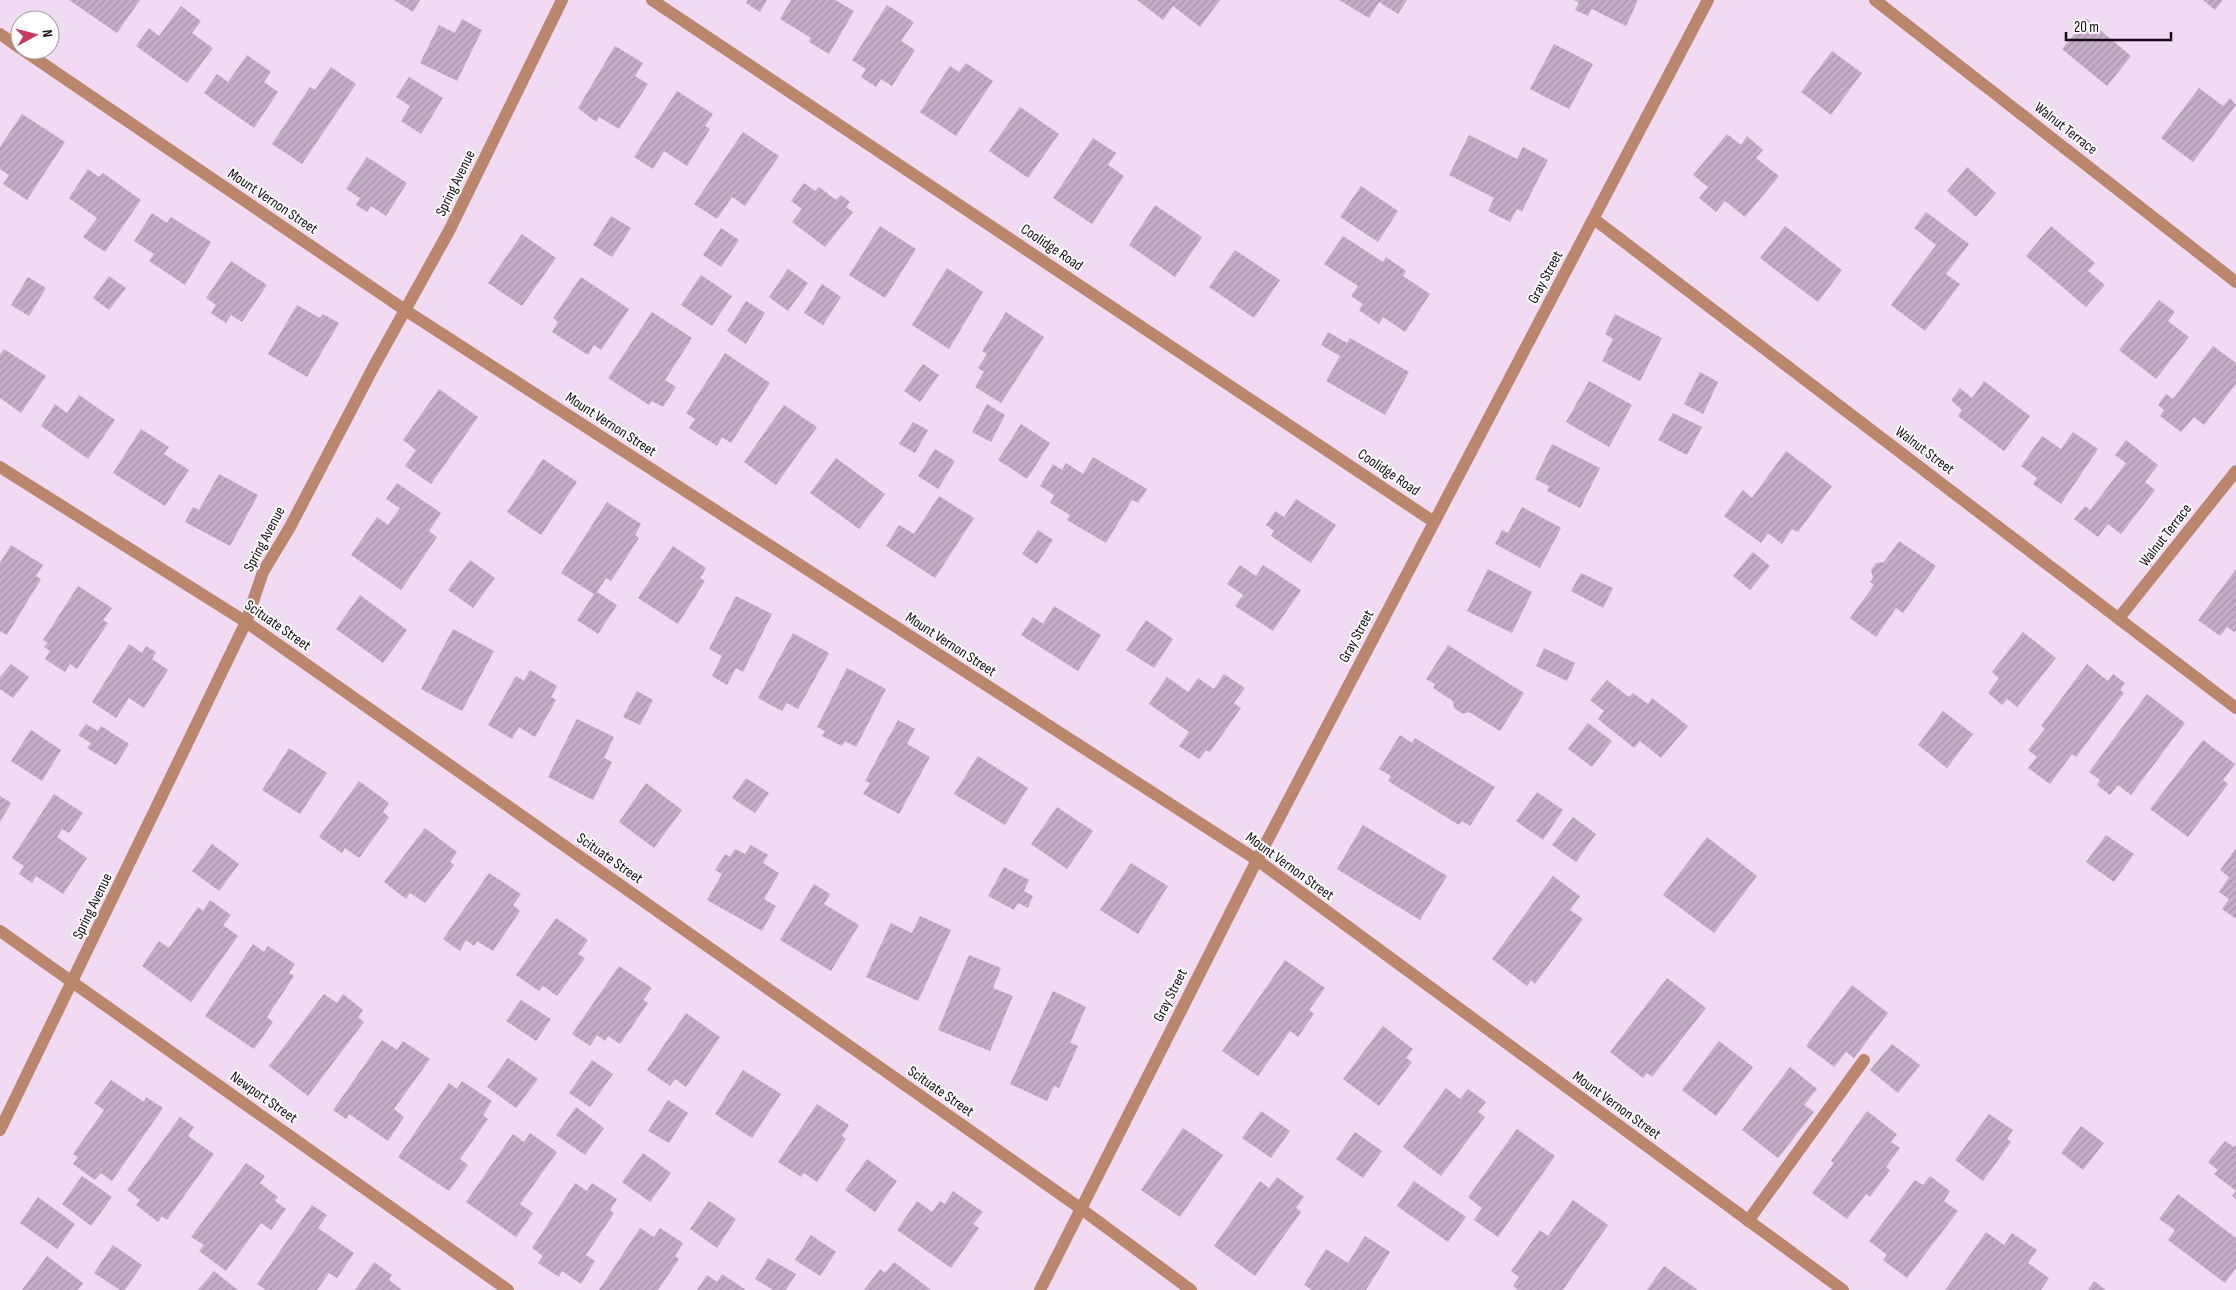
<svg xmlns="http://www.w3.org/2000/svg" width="2236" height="1290" font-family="'Sofia Sans Condensed',sans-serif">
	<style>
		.building { fill: url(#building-hatch) }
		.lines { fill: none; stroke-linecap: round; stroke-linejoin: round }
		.service { stroke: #bc866c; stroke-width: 12 }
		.minor { stroke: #bc866c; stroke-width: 12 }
		.tertiary { stroke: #bc866c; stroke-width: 12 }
		.labels { text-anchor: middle; stroke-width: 4; stroke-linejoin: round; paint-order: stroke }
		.street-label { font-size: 15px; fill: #140d15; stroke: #fff }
	</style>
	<defs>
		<pattern id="building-hatch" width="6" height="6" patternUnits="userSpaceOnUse" patternTransform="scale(1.25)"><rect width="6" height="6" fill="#c4aec7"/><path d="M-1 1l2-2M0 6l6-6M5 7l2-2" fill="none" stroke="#a894aa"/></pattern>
	</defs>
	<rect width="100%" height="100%" fill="#f0daf4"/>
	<g class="building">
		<polygon points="69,0 140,0 117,33"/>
		<polygon points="394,0 420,0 413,12"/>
		<polygon points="748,0 767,0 760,12 746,3"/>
		<polygon points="791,0 835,0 854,11 829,54 809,42 811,38 780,19"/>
		<polygon points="1137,0 1220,0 1200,27 1173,6 1163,20"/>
		<polygon points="1339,0 1407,0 1398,14 1379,2 1369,18"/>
		<polygon points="1574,0 1638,0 1626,26 1592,9 1588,16 1575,10 1579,3"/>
		<polygon points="2203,0 2223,0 2215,10"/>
		<polygon points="887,5 914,22 901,41 915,50 892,86 881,79 876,87 861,77 866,69 852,60"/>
		<polygon points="181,6 201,21 192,33 213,48 187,83 136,46 149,28 159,36"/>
		<polygon points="462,19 482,30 457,81 420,63 439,25 455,33"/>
		<polygon points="2087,19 2131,56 2107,86 2062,49"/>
		<polygon points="1554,44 1593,64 1569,109 1530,89"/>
		<polygon points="615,46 643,63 635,76 648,84 619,129 599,117 596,122 578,108"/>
		<polygon points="1832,51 1862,73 1831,115 1801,92"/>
		<polygon points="247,55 271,72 264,82 278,92 254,128 204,93 217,74 228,82"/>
		<polygon points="966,63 993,81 956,136 920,112 950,66 959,72"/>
		<polygon points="331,67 356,84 302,164 272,144 310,87 315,90"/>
		<polygon points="409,77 443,98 421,134 401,121 410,106 396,97"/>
		<polygon points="2199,88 2223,106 2230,98 2236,105 2193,162 2161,138"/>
		<polygon points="677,91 713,114 705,126 710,129 687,166 664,151 653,169 634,157"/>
		<polygon points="1020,107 1059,134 1028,178 989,151"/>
		<polygon points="22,114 65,142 27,200 3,184 9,175 0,169 0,147"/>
		<polygon points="743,132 779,156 745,206 732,197 717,219 694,204"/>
		<polygon points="1727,134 1741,145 1747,136 1763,150 1756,158 1779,176 1745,217 1725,201 1716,212 1699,198 1708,187 1693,175"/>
		<polygon points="1469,135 1517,159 1523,147 1548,160 1522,211 1517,209 1510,222 1488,211 1494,198 1449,175"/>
		<polygon points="1093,138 1116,153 1108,165 1124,176 1092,224 1053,198"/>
		<polygon points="367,157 407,183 386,216 371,206 367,212 356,205 360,198 346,189"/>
		<polygon points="1967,167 1996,193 1976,217 1947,191"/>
		<polygon points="88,169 99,177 103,173 141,200 105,252 83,237 97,218 69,198"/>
		<polygon points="804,183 815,191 819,187 836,200 841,195 850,202 846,207 853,212 825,247 792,222 802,209 791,201"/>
		<polygon points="1361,186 1398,211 1378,242 1340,217"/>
		<polygon points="1155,205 1202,237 1175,277 1129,245"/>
		<polygon points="1926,212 1969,244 1946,274 1960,284 1925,331 1891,305 1936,245 1914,228"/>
		<polygon points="152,213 167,223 171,217 211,242 185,285 149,261 154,254 134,241"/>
		<polygon points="611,216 631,228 612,257 593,245"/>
		<polygon points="880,226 916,249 885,298 849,275"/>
		<polygon points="1785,226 1842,270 1818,302 1760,258"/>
		<polygon points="2051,226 2095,263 2088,271 2105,285 2086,307 2026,256"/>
		<polygon points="721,228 739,240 721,267 703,255"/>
		<polygon points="522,234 556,258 522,306 488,283"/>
		<polygon points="1343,236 1383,262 1386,257 1406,271 1403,276 1430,294 1405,332 1383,317 1379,324 1359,310 1363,304 1351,296 1358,286 1324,264"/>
		<polygon points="1235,250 1280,280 1254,318 1209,287"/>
		<polygon points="231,261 267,285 242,322 231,315 226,323 211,313 216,305 206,298"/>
		<polygon points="947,268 983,292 949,349 912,325"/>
		<polygon points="788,269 808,283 788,311 769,297"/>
		<polygon points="701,275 732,296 712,326 681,305"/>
		<polygon points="109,276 126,288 109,310 93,298"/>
		<polygon points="28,277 46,288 29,316 11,305"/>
		<polygon points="581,277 629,309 601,350 594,345 588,355 552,332 558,322 553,318"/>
		<polygon points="822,284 841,297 823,325 804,313"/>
		<polygon points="2159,300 2175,312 2168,321 2189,337 2156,379 2119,350"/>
		<polygon points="746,301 765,313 746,344 727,331"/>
		<polygon points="297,305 320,318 323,314 339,323 307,377 268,354"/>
		<polygon points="652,312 692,338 665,380 676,387 663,407 652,401 649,405 608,378"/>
		<polygon points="1006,312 1044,337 1001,403 975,387 984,372 978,368 987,354 982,351"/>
		<polygon points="1615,314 1662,338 1640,381 1602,361 1613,339 1605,334"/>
		<polygon points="1328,332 1347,343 1350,338 1409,372 1385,415 1326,381 1340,356 1321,345"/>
		<polygon points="2213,346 2236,363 2236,384 2204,425 2194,417 2181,432 2160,416 2164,410 2158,405 2166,394 2173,399"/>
		<polygon points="4,349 46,376 21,413 0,398 0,355"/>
		<polygon points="725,353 770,383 731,443 722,437 717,446 689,428 695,419 686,413"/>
		<polygon points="923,364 939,375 920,402 904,391"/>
		<polygon points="1700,372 1718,382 1703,414 1684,404"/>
		<polygon points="1589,381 1632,405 1609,447 1566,422"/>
		<polygon points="1984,381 2030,416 2004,451 1958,416 1962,410 1951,400 1960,388 1972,398"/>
		<polygon points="439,389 478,417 431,484 405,466 416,450 403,440"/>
		<polygon points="79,395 115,420 88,459 41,426 55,404 67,413"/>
		<polygon points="987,404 1005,415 991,442 972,432"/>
		<polygon points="784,405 817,427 776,485 744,462"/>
		<polygon points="1673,413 1702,427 1687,455 1658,440"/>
		<polygon points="913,422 928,430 915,453 899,444"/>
		<polygon points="1021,424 1050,443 1027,479 998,460"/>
		<polygon points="141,429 169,447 164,454 189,470 165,506 113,473"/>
		<polygon points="2073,432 2098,449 2061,504 2033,484 2037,478 2021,466 2042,436 2061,449"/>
		<polygon points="2126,440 2158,465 2145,482 2155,490 2121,534 2108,524 2098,537 2074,519 2085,506 2090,510 2126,463 2115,455"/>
		<polygon points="1552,444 1600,468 1580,508 1547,491 1549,486 1535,479"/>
		<polygon points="935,449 955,461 938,489 918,476"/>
		<polygon points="1786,451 1832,486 1798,532 1792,529 1782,544 1768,533 1761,543 1724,516 1743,490 1752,498"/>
		<polygon points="1093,457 1147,489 1138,503 1132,500 1106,543 1067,520 1070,515 1050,503 1054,495 1040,486 1053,464 1062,470 1066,463 1083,474"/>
		<polygon points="836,458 885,494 859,529 810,493"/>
		<polygon points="543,459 577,482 541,535 507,512"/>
		<polygon points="219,474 258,495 230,546 185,522 193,507 199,510"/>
		<polygon points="397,483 441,513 429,531 437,537 401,590 351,555 377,517 388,525 400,508 386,499"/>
		<polygon points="939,496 974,518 935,578 886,546 899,525 914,534"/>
		<polygon points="1296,499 1336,525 1311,563 1271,536 1274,531 1266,525 1275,511 1284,517"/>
		<polygon points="607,502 641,524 635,535 639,538 611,581 606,578 597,592 617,605 598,634 577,620 594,594 561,573"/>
		<polygon points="1522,507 1561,528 1540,568 1495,544 1502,530 1508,533"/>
		<polygon points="1038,530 1053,540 1037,564 1022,554"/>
		<polygon points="1899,541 1936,566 1903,613 1896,608 1876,637 1850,618 1874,585 1870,582 1873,578 1871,570 1876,563 1884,562"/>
		<polygon points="11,545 43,565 36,576 41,579 7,635 0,631 0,563"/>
		<polygon points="673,546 706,568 700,578 705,581 678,624 638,598"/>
		<polygon points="1753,552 1770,566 1750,590 1733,576"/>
		<polygon points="470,560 495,578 473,608 448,590"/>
		<polygon points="1240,565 1256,576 1263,565 1301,590 1273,631 1235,606 1243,595 1227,584"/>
		<polygon points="1488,569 1532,592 1512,633 1467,611"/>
		<polygon points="2236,569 2236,630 2234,632 2227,627 2220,636 2198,620"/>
		<polygon points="1581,573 1613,588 1603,608 1571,591"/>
		<polygon points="78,586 112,608 103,620 108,623 77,669 70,664 65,672 45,659 50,651 44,647 48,643 43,640"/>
		<polygon points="360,595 407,630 383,663 336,629"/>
		<polygon points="736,596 772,614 743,672 736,668 727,685 712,676 722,656 709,649"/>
		<polygon points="1054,606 1101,635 1078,671 1021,635 1033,617 1043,624"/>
		<polygon points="1146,620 1173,639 1154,668 1126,650"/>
		<polygon points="453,629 494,651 462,711 421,689"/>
		<polygon points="2023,632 2056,658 2017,707 2007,699 2002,705 1988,693 1999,678 1992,672"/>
		<polygon points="793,633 829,653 798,709 787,703 782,711 758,698"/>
		<polygon points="129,644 142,653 146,646 156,652 152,659 168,670 144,708 129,698 116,718 92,702"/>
		<polygon points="1448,645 1524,693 1500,731 1469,712 1463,714 1454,708 1453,701 1433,688 1435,684 1426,679"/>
		<polygon points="1544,648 1575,663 1567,681 1536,666"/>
		<polygon points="11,664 29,677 13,698 0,689 0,677"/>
		<polygon points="2087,664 2108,681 2113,674 2125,683 2120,690 2124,693 2076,757 2072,754 2050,784 2028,768 2037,757 2028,750 2045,729 2041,726"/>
		<polygon points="847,668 886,689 856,747 845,741 842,746 822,736 825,731 817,727"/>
		<polygon points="530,670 557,686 551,697 556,700 535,737 519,727 512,739 488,725 516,676 524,681"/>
		<polygon points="1224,674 1245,688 1234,703 1241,708 1210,752 1206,750 1199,759 1179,746 1189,732 1149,704 1167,677 1188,692 1198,678 1214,689"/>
		<polygon points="1607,680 1629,697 1633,693 1648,704 1652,698 1688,726 1661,758 1640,741 1634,748 1598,719 1604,711 1590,700"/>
		<polygon points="637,691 653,700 640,725 623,717"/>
		<polygon points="2147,694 2185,723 2131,795 2118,785 2110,795 2097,785 2100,780 2089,772"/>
		<polygon points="1943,711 1973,734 1947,768 1918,745"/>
		<polygon points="577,719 614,737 604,758 612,762 593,800 548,777"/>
		<polygon points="898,720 915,729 907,744 930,757 899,814 863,794 870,783 865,781"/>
		<polygon points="1588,723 1612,741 1592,767 1568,749"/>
		<polygon points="86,724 98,731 101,726 129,744 116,765 87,748 91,743 78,735"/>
		<polygon points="31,730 61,750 42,781 11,761"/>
		<polygon points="1400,735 1412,743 1415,738 1495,787 1470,826 1462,821 1459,825 1388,781 1391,776 1379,769"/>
		<polygon points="2203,740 2235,764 2223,780 2228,784 2188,837 2150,809"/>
		<polygon points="289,748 327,773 300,814 262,790"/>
		<polygon points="978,756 1028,788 1005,825 954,794"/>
		<polygon points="746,778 769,793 755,813 732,798"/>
		<polygon points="359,781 389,803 383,812 389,817 359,858 345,848 342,853 319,837"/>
		<polygon points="646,783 682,810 654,848 619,822"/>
		<polygon points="1537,792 1563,810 1543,840 1516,821"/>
		<polygon points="54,794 83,813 69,833 62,829 57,837 87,858 63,894 36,876 32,883 19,874 24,866 12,858"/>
		<polygon points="0,796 11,803 0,822"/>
		<polygon points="1057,807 1093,831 1067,869 1031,844"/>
		<polygon points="1573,817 1596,834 1576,862 1552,845"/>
		<polygon points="1363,825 1447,876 1420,920 1337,869"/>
		<polygon points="425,828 457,852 450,862 454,865 425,903 410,893 406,899 384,882"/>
		<polygon points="2106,835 2134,854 2114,882 2086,862"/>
		<polygon points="1707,837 1757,876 1714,933 1663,895"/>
		<polygon points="212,844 239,864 219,891 192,871"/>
		<polygon points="751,845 768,855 763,863 779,873 764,899 776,906 762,931 707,900 722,874 715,870 725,854 730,857 735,849 745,854"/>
		<polygon points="2236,848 2236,917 2235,918 2222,909 2229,899 2219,892 2229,877 2220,870"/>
		<polygon points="1131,863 1168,886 1138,934 1100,910"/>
		<polygon points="1004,867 1029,880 1024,891 1033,896 1028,908 1018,903 1014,910 988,896"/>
		<polygon points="489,873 521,894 513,905 520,911 493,951 477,941 474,946 466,940 460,951 443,939"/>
		<polygon points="1553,876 1580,896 1570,910 1583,919 1535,984 1531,980 1527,986 1492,959"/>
		<polygon points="814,884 830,894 824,904 859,925 831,971 780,940"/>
		<polygon points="210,900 231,915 223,925 238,936 191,1002 142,966 159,941 169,948 198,907 203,911"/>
		<polygon points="920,916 951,930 918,1001 866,977 891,923 912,933"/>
		<polygon points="556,918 588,940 578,954 585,958 557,996 543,986 539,991 516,975"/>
		<polygon points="253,944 264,952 268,946 295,964 289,973 294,976 267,1017 273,1022 254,1049 205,1016"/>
		<polygon points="969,955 1001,968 993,988 1013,996 990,1051 938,1030"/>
		<polygon points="1285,960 1325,988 1309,1010 1314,1014 1298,1037 1290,1031 1258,1076 1222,1051"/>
		<polygon points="619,966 652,988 643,1000 648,1003 620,1044 608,1036 605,1041 597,1035 590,1046 572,1034"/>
		<polygon points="1667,978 1706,1008 1652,1077 1647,1073 1643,1078 1610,1052"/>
		<polygon points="1852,985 1888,1013 1854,1058 1846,1052 1834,1067 1806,1046"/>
		<polygon points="1053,991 1086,1007 1070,1043 1078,1046 1059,1088 1054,1086 1047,1101 1010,1084"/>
		<polygon points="324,994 337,1003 343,994 363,1010 358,1017 364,1022 308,1096 269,1066"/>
		<polygon points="521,1000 551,1019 536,1041 506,1021"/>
		<polygon points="686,1013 720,1037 686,1087 675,1079 670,1086 647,1070"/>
		<polygon points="1383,1026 1413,1049 1406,1058 1412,1062 1379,1106 1343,1079"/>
		<polygon points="382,1040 397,1050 403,1041 430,1059 394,1109 404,1117 388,1141 349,1114 346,1119 333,1110"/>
		<polygon points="1719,1041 1753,1067 1716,1116 1682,1090"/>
		<polygon points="1892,1044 1920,1065 1898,1093 1870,1070"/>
		<polygon points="508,1058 538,1079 516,1108 487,1087"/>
		<polygon points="592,1060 613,1074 590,1107 569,1093"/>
		<polygon points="1790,1067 1817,1089 1804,1105 1814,1112 1778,1158 1742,1130"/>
		<polygon points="743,1070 781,1094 752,1138 715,1114"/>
		<polygon points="111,1080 144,1102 146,1097 163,1108 112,1181 101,1173 95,1180 73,1164 78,1157 73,1154 104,1110 94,1103"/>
		<polygon points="462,1081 492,1101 483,1115 488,1119 460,1159 468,1165 449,1191 398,1157 449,1083 457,1089"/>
		<polygon points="1446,1088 1460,1099 1468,1089 1486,1102 1478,1112 1485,1117 1441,1176 1403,1147"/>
		<polygon points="668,1100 688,1113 669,1143 648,1131"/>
		<polygon points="817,1104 849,1125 842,1136 846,1139 817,1182 804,1173 801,1177 778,1162"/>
		<polygon points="576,1107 604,1128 585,1155 556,1135"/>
		<polygon points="1261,1111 1290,1131 1271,1158 1242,1138"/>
		<polygon points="1867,1111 1897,1134 1891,1142 1900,1148 1886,1167 1890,1170 1870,1197 1866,1194 1847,1219 1812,1193 1834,1163 1831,1161"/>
		<polygon points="1989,1114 2013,1130 2007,1139 2011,1142 1983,1181 1955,1160"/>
		<polygon points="180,1117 194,1127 188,1136 214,1154 167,1220 162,1216 158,1222 136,1205 140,1200 127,1190"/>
		<polygon points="2081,1126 2104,1143 2083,1170 2061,1153"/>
		<polygon points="1183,1128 1223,1155 1180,1217 1141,1190"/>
		<polygon points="1517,1129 1555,1156 1498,1237 1474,1220 1482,1208 1468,1197"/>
		<polygon points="1355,1132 1382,1151 1363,1178 1336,1159"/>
		<polygon points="530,1133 557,1152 520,1204 533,1213 516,1237 466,1202 513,1134 524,1142"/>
		<polygon points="2225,1141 2234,1147 2236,1145 2236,1199 2232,1196 2236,1191 2214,1174 2218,1170 2208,1162"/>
		<polygon points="643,1153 671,1173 650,1202 622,1182"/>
		<polygon points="867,1159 897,1181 875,1212 845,1190"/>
		<polygon points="246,1163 265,1176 260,1183 278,1197 275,1201 286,1209 271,1230 261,1223 226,1271 199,1251 204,1245 191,1237"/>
		<polygon points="82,1176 112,1197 91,1226 62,1204"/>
		<polygon points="1930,1176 1950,1191 1944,1201 1958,1211 1907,1278 1883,1260 1887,1255 1869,1241 1915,1180 1923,1185"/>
		<polygon points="1277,1177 1304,1197 1296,1208 1301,1212 1255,1276 1214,1246 1260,1181 1269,1188"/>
		<polygon points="1414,1181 1466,1217 1448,1242 1397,1206"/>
		<polygon points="575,1183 587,1191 592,1183 617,1199 610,1210 614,1213 586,1255 595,1261 581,1284 562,1271 559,1277 538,1263 543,1256 532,1248"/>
		<polygon points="953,1191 983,1212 973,1224 979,1228 951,1268 897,1230 917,1201 932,1212 940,1201 945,1204"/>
		<polygon points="2178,1194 2236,1238 2236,1268 2225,1283 2168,1240 2175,1230 2159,1219"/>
		<polygon points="38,1197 75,1224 57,1249 20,1223"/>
		<polygon points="1573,1200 1608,1225 1563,1290 1518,1290 1513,1286 1519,1277 1511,1271 1540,1230 1548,1236"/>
		<polygon points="709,1201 736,1219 717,1248 690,1229"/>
		<polygon points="312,1205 327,1215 318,1228 354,1253 337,1278 329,1273 317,1290 266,1290 257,1284"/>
		<polygon points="640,1228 654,1237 660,1228 683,1243 675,1256 679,1259 658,1290 599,1290"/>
		<polygon points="1986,1232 2004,1245 2012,1233 2037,1250 2028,1263 2049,1278 2041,1290 1945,1290"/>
		<polygon points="811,1235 836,1252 820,1276 795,1260"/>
		<polygon points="1365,1236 1390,1252 1366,1290 1312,1290 1304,1285 1326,1249 1348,1263"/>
		<polygon points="113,1245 142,1265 125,1290 120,1290 94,1273"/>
		<polygon points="47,1256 83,1283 78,1290 22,1290"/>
		<polygon points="768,1258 796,1274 786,1290 773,1290 755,1279"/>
		<polygon points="374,1262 392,1275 389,1280 402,1290 355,1290"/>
		<polygon points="894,1262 931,1290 864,1290 880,1269 885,1273"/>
		<polygon points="1664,1266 1698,1290 1647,1290"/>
		<polygon points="214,1271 238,1290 198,1290"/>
		<polygon points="722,1274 746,1290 697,1290 707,1275 717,1282"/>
		<polygon points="2094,1281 2106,1290 2088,1290"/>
	</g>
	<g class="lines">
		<polyline class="service" points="1748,1221 1864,1060"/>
		<g class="minor">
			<polyline points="652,0 1434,522"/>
			<polyline points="1875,0 2236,282"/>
			<polyline points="0,34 20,48"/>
			<polyline points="23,50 405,310 1257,860 1843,1290"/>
			<polyline points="1594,219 2236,708"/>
			<polyline points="0,467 246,622 1080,1208 1191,1290"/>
			<polyline points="2119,618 2236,471"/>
			<polyline points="0,931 508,1290"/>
			<polyline points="0,1130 246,622 263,572 290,527 374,366 449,231 562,0"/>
		</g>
		<polyline class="tertiary" points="1040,1290 1257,860 1708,0"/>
	</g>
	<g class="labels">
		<g class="street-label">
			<text transform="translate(2066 128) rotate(38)" y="5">Walnut Terrace</text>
			<text transform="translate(455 183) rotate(-64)" y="5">Spring Avenue</text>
			<text transform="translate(273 201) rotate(34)" y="5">Mount Vernon Street</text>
			<text transform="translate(1052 247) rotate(34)" y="5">Coolidge Road</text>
			<text transform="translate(1545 277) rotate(-62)" y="5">Gray Street</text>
			<text transform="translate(611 424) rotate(33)" y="5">Mount Vernon Street</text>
			<text transform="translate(1925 450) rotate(37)" y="5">Walnut Street</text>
			<text transform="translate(1389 472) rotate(34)" y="5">Coolidge Road</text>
			<text transform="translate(2165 535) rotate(-52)" y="5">Walnut Terrace</text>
			<text transform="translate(264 539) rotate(-62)" y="5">Spring Avenue</text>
			<text transform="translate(278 625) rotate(35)" y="5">Scituate Street</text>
			<text transform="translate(1356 636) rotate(-62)" y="5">Gray Street</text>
			<text transform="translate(951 644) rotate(33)" y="5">Mount Vernon Street</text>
			<text transform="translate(610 858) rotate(35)" y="5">Scituate Street</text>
			<text transform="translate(1290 866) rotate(36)" y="5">Mount Vernon Street</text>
			<text transform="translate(92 906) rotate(-64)" y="5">Spring Avenue</text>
			<text transform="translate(1170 995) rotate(-63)" y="5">Gray Street</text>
			<text transform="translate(941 1091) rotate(35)" y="5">Scituate Street</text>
			<text transform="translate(264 1097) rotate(35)" y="5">Newport Street</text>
			<text transform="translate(1617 1105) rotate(36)" y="5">Mount Vernon Street</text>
		</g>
	</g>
	<g transform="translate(35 35) rotate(83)"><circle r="24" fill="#ffffff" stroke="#a19ea1"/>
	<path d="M0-4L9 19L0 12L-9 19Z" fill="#c83963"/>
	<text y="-8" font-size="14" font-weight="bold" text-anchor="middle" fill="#140d15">N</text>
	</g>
	<path d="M2066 32v8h105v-8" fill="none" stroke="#140d15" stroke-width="2.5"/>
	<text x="2074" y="32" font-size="15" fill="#140d15" stroke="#ffffff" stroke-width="4" paint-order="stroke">20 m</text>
</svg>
